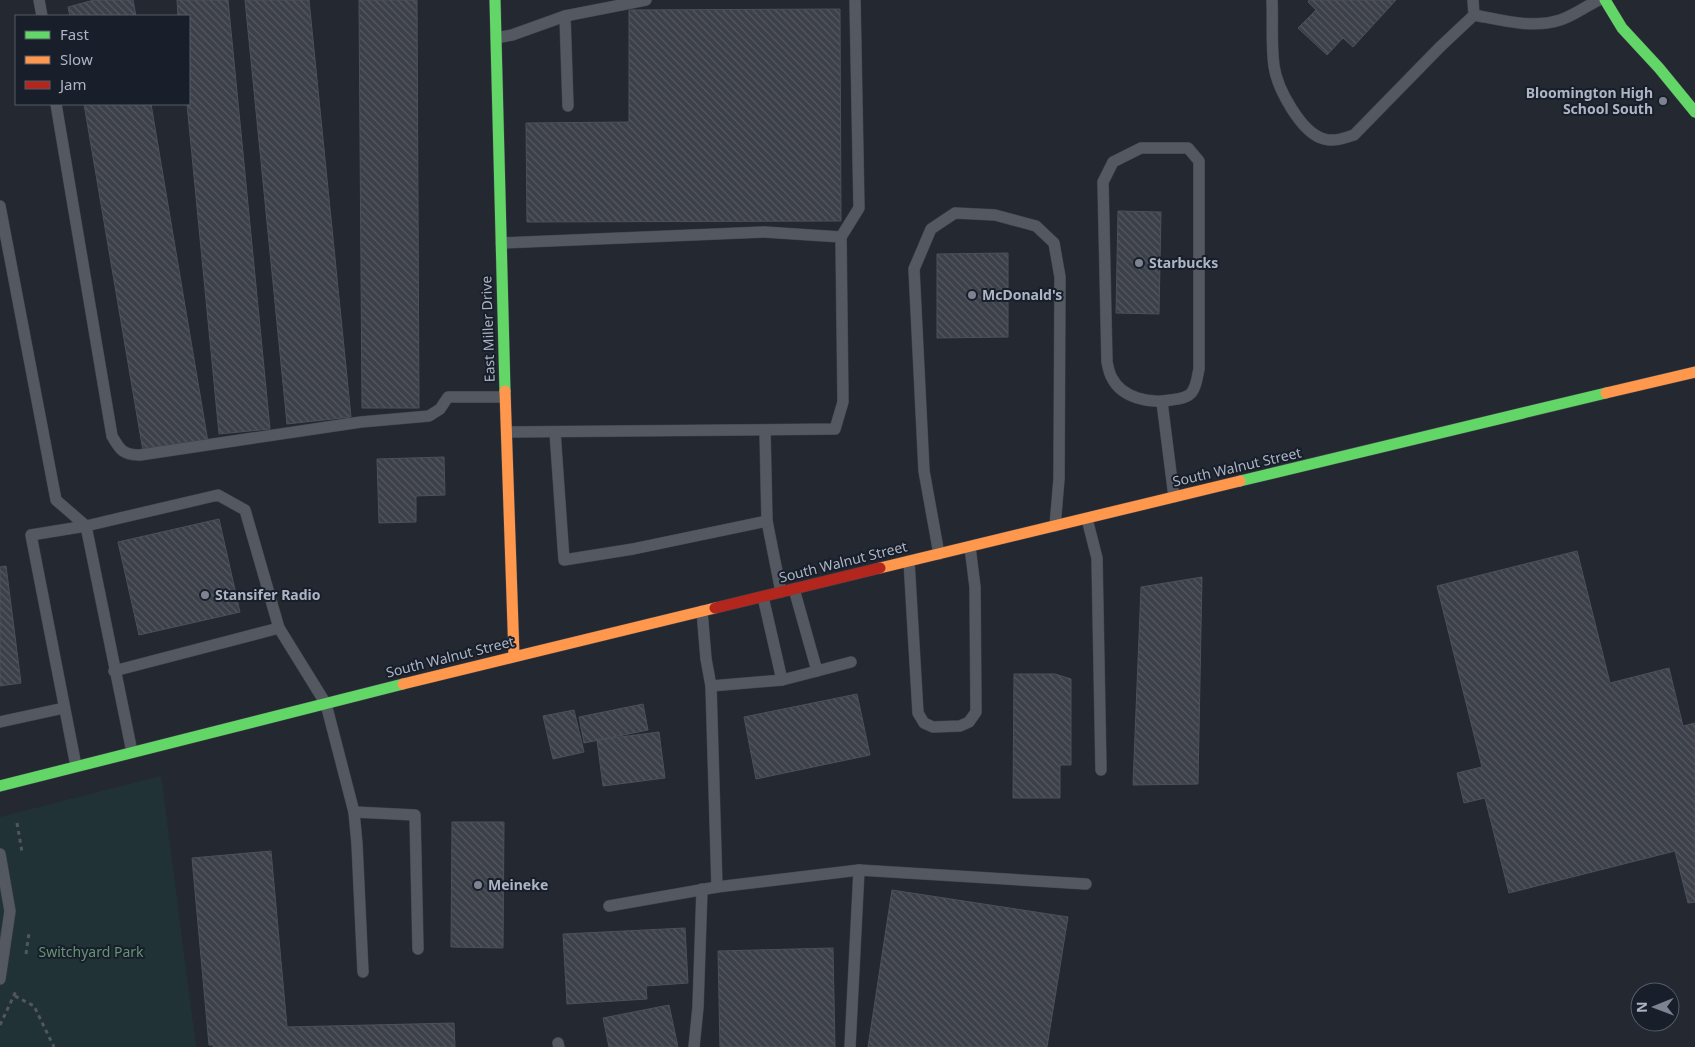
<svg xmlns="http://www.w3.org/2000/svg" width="1695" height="1047" font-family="'Noto Sans',sans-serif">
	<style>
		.park { fill: #213236 }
		.building { fill: url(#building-back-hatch); stroke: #4c505a }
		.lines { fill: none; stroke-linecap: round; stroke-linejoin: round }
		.lane-casing { stroke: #40434a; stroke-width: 12 }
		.fast-casing { stroke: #40434a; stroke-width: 12 }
		.slow-casing { stroke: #40434a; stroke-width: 12 }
		.jam-casing { stroke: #40434a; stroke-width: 12 }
		.path { stroke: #52565d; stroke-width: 3; stroke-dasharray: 4 4; stroke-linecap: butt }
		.lane { stroke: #545860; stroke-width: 11 }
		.fast { stroke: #63d668; stroke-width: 11 }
		.slow { stroke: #ff974d; stroke-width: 11 }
		.jam { stroke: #b3261e; stroke-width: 11 }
		.poi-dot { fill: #7d8391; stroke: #181f2b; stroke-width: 2 }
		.labels { text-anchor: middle; stroke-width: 4; stroke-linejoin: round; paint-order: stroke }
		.poi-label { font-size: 14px; font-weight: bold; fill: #adb4c4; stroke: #181f2b; text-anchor: start }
		.street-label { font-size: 14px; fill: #adb4c4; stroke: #181f2b }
		.park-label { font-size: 14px; fill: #659473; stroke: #181f2b }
	</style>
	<defs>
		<pattern id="building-back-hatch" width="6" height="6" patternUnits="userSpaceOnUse" patternTransform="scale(1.25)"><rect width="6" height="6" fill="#3c4048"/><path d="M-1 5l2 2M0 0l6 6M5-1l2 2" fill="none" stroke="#565961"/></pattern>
	</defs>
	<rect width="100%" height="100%" fill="#242831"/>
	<polygon class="park" points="161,776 196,1047 0,1047 0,817"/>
	<g class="building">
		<polygon points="94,0 133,0 136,16 70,16 68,7"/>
		<polygon points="177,0 228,0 270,429 219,434 187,104 189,104 189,16 178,16"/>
		<polygon points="245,0 309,0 351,417 287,424"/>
		<polygon points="359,0 417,0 419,408 362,408"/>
		<polygon points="1309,0 1396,0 1353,47 1343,38 1327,55 1298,28 1316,10 1308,2"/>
		<polygon points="840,9 841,221 527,222 526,123 629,122 629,10"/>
		<polygon points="84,104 151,104 208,442 143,451"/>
		<polygon points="1118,211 1161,212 1159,314 1116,313"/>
		<polygon points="1008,253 1008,337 937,338 937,254"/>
		<polygon points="444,457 445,495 416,496 416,522 379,523 377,459"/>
		<polygon points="219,519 240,612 139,635 118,542"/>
		<polygon points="1577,551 1610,683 1669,668 1683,726 1695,723 1695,902 1688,903 1675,851 1509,893 1485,798 1464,803 1457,773 1482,767 1437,586"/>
		<polygon points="6,566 21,683 0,686 0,567"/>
		<polygon points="1202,577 1198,784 1133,785 1141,587"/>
		<polygon points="1014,674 1055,674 1071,679 1071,765 1060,765 1060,798 1013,798"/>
		<polygon points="857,694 870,755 756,779 744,717"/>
		<polygon points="643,704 648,730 584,743 579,717"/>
		<polygon points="574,710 584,752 553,759 543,716"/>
		<polygon points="659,732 665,778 603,786 597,740"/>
		<polygon points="452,822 504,822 503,948 451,947"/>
		<polygon points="271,851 287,1027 454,1023 455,1047 213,1047 213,1045 209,1045 192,858"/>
		<polygon points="892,890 1068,917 1047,1047 868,1047"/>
		<polygon points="685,928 688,983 646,986 647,999 567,1004 563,934"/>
		<polygon points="833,948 835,1047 720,1047 718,951"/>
		<polygon points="669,1005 678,1047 609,1047 603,1018"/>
	</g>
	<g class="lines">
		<defs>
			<g id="lane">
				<polyline points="39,0 42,16"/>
				<path d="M1272,0C1273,22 1271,44 1274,66C1277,88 1301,133 1324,139C1335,142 1344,138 1354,135L1440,47L1474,15L1473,0"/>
				<path d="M1474,15C1501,20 1533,29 1560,20C1573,16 1586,6 1599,0"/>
				<polyline points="565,16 568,106"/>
				<polyline points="496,38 512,35 565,16 646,0"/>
				<path d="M56,104L112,436C120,450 123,455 140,455L361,422L429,416L440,409L448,397H505"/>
				<path d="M1141,148H1188L1199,161V369C1197,377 1197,385 1192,392C1188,398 1178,399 1171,400C1150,404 1122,398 1112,378C1109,373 1108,367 1107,362L1103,182L1113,162Z"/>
				<polyline points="0,206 56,500 86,526"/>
				<polyline points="841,237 859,208 855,0"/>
				<polyline points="501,243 764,232 841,237 843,402 835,429 507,432"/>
				<polyline points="1162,402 1174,497"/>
				<polyline points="765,431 767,521 781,592"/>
				<polyline points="555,432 564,560 633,549 767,521"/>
				<polyline points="1087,519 1097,558 1101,770"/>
				<polyline points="939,554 924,471 914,269 931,229 955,213 995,215 1036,226 1054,243 1060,277 1059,479 1055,526"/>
				<polyline points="909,561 918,713 924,723 933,727 960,726 969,722 976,712 975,587 970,547"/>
				<polyline points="763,597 782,680"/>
				<polyline points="114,671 279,628"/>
				<polyline points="817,671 851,662"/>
				<polyline points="711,686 782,680 817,671 794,589"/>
				<polyline points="0,722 64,708"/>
				<polyline points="132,752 86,526 218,495 245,510 279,628 326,704 354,812 357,844 363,972"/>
				<polyline points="76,766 31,535 86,526"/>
				<polyline points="354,812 415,815 418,949"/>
				<polyline points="0,854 10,911 0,979"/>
				<polyline points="717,887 859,870 1086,884"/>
				<polyline points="609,906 717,887 711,686 706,659 702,611"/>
				<polyline points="558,1043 559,1047"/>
				<polyline points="694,1047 698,1007 702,889"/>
				<polyline points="850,1047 859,870"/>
			</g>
			<g id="fast">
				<polyline points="495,0 505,391"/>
				<polyline points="1605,0 1622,28 1659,68 1695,112"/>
				<polyline points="1240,481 1606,393"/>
				<polyline points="0,786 403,684"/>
			</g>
			<g id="slow">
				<polyline points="505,391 514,656"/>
				<polyline points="1606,393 1695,372"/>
				<polyline points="880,568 1240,481"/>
				<polyline points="403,684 715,608"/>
			</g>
			<polyline id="jam" points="715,608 880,568"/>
		</defs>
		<use href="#lane" class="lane-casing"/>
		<use href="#fast" class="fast-casing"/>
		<use href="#slow" class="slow-casing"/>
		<use href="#jam" class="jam-casing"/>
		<g class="path">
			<polyline points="17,823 22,852"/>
			<polyline points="26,954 29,933"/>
			<polyline points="15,996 34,1006 54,1047"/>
			<polyline points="0,1025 16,991"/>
		</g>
		<use href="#lane" class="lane"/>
		<use href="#fast" class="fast"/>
		<use href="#slow" class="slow"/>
		<use href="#jam" class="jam"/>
	</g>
	<g class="poi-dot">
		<circle cx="1663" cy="101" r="5"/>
		<circle cx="1139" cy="263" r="5"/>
		<circle cx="972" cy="295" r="5"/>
		<circle cx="205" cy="595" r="5"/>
		<circle cx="478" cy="885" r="5"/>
	</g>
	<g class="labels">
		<g class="poi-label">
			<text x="1653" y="98" text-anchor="end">Bloomington High<tspan x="1653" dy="16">School South</tspan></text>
			<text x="1149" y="268">Starbucks</text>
			<text x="982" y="300">McDonald's</text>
			<text x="215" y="600">Stansifer Radio</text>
			<text x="488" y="890">Meineke</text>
		</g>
		<g class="street-label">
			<text transform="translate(488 329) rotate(-92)" y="5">East Miller Drive</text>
			<text transform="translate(1237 467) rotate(-13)" y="5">South Walnut Street</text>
			<text transform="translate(843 562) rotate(-14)" y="5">South Walnut Street</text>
			<text transform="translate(450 657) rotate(-14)" y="5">South Walnut Street</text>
		</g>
		<g class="park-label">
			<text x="91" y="957">Switchyard Park</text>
		</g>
	</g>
	<rect x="15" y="15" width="175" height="90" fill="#181f2b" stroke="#545b68"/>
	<rect x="25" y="31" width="25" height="8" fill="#63d668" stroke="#545b68"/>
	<text x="60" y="40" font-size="15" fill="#adb4c4">Fast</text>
	<rect x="25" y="56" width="25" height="8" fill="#ff974d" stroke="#545b68"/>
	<text x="60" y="65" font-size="15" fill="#adb4c4">Slow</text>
	<rect x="25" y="81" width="25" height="8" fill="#b3261e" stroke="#545b68"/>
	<text x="60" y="90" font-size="15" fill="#adb4c4">Jam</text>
	<g transform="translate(1655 1007) rotate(269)"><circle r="24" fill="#181f2b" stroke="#545b68"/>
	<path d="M0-4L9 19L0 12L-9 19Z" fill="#7d8391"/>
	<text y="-8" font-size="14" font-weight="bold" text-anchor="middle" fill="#adb4c4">N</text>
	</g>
</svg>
